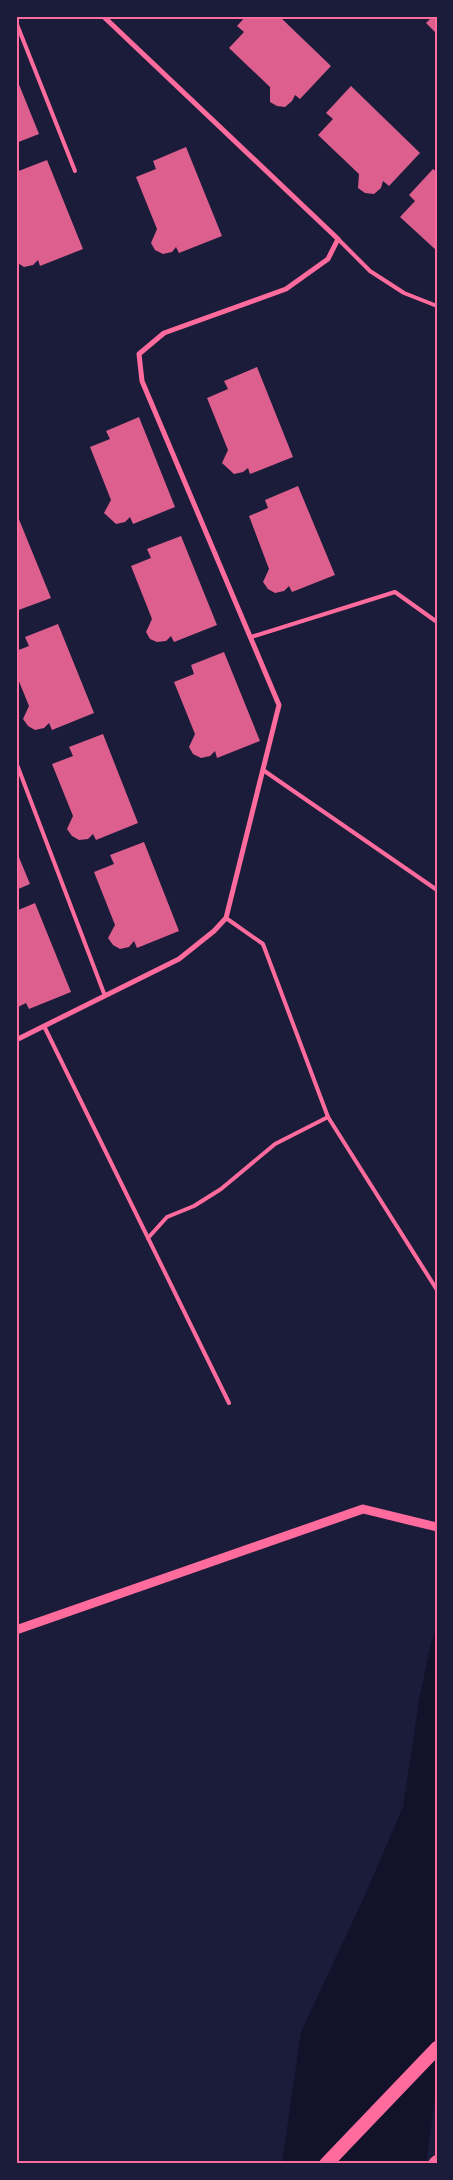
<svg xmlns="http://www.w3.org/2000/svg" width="453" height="2180" font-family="Helvetica,sans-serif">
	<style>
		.water { fill: #12122b }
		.building { fill: #dd5f8e }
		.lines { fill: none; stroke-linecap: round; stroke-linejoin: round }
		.service { stroke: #ff6b9d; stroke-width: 4 }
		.minor { stroke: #ff6b9d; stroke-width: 5 }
		.tertiary { stroke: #ff6b9d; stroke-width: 9 }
		.trunk { stroke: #ff6b9d; stroke-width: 14 }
		.neatline { fill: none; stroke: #ff6b9d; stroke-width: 2 }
	</style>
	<rect width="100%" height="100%" fill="#1b1b3a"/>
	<polygon class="water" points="437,1629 437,2083 426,2164 282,2164 301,2032 365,1895 403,1807 419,1701 431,1642"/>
	<g class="building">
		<polygon points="246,16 279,16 331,66 300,99 295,95 292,101 285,107 277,106 270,102 270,87 229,48 244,32 237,26"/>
		<polygon points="433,16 437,16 437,34 426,23"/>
		<polygon points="16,77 39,134 16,143"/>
		<polygon points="351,86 420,153 389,186 383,181 381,188 374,194 365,193 358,188 359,174 318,135 333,119 326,113"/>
		<polygon points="186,147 222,236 179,253 176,247 172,252 163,254 155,250 151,243 157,229 136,177 156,169 153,161"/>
		<polygon points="47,160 83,249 40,266 38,260 33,265 24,267 16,262 18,243 16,238 16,172"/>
		<polygon points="433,169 437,172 437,251 400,217 415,201 409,195"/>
		<polygon points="257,367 293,457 250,474 248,468 243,472 234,474 222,463 228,450 207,398 228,389 224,381"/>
		<polygon points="139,417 175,507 133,524 130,517 125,522 116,524 104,513 111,500 90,447 110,439 106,431"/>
		<polygon points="298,486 335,575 292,592 289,586 284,591 275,593 268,589 263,582 269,569 249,516 268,508 265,500"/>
		<polygon points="16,512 51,598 16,611"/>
		<polygon points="181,536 217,625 174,642 171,636 166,641 157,642 150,639 146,632 152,619 131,566 151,558 147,549"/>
		<polygon points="58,624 94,713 52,730 49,723 44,728 35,730 28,726 23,719 29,706 16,674 16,651 29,646 25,637"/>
		<polygon points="224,652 260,741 217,758 215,751 210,756 201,758 193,754 189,747 195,734 174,682 194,674 191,665"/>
		<polygon points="103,734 138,823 96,840 93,834 88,839 79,840 72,836 67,829 73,816 52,764 73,756 69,747"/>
		<polygon points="144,842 179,931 137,948 134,941 129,947 120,949 113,945 108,938 115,925 94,872 114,864 110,855"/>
		<polygon points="16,850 30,884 16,890"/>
		<polygon points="35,903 71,992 29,1009 26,1003 16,1008 16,911"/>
	</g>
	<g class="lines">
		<g class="service">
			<polyline points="16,22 75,171"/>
			<polyline points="338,239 370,271 404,293 437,306"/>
			<polyline points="251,637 395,592 437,622"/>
			<polyline points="16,762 105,996"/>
			<polyline points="263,770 437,890"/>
			<polyline points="226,918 263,944 328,1117 437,1290"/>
			<polyline points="44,1026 229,1403"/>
			<polyline points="148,1238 167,1217 194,1206 221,1189 275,1144 328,1117"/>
		</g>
		<polyline class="minor" points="16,1040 179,959 214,931 226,918 279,705 142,381 139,354 164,333 286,289 328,259 338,239 103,16"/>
		<polyline class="tertiary" points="16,1630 363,1509 437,1527"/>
		<g class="trunk">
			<polyline points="326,2164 437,2048"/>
			<polyline points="435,2164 437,2162"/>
		</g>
	</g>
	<rect width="453" height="2180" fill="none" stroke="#1b1b3a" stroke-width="35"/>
	<rect x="18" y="18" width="418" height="2144" class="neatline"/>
</svg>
